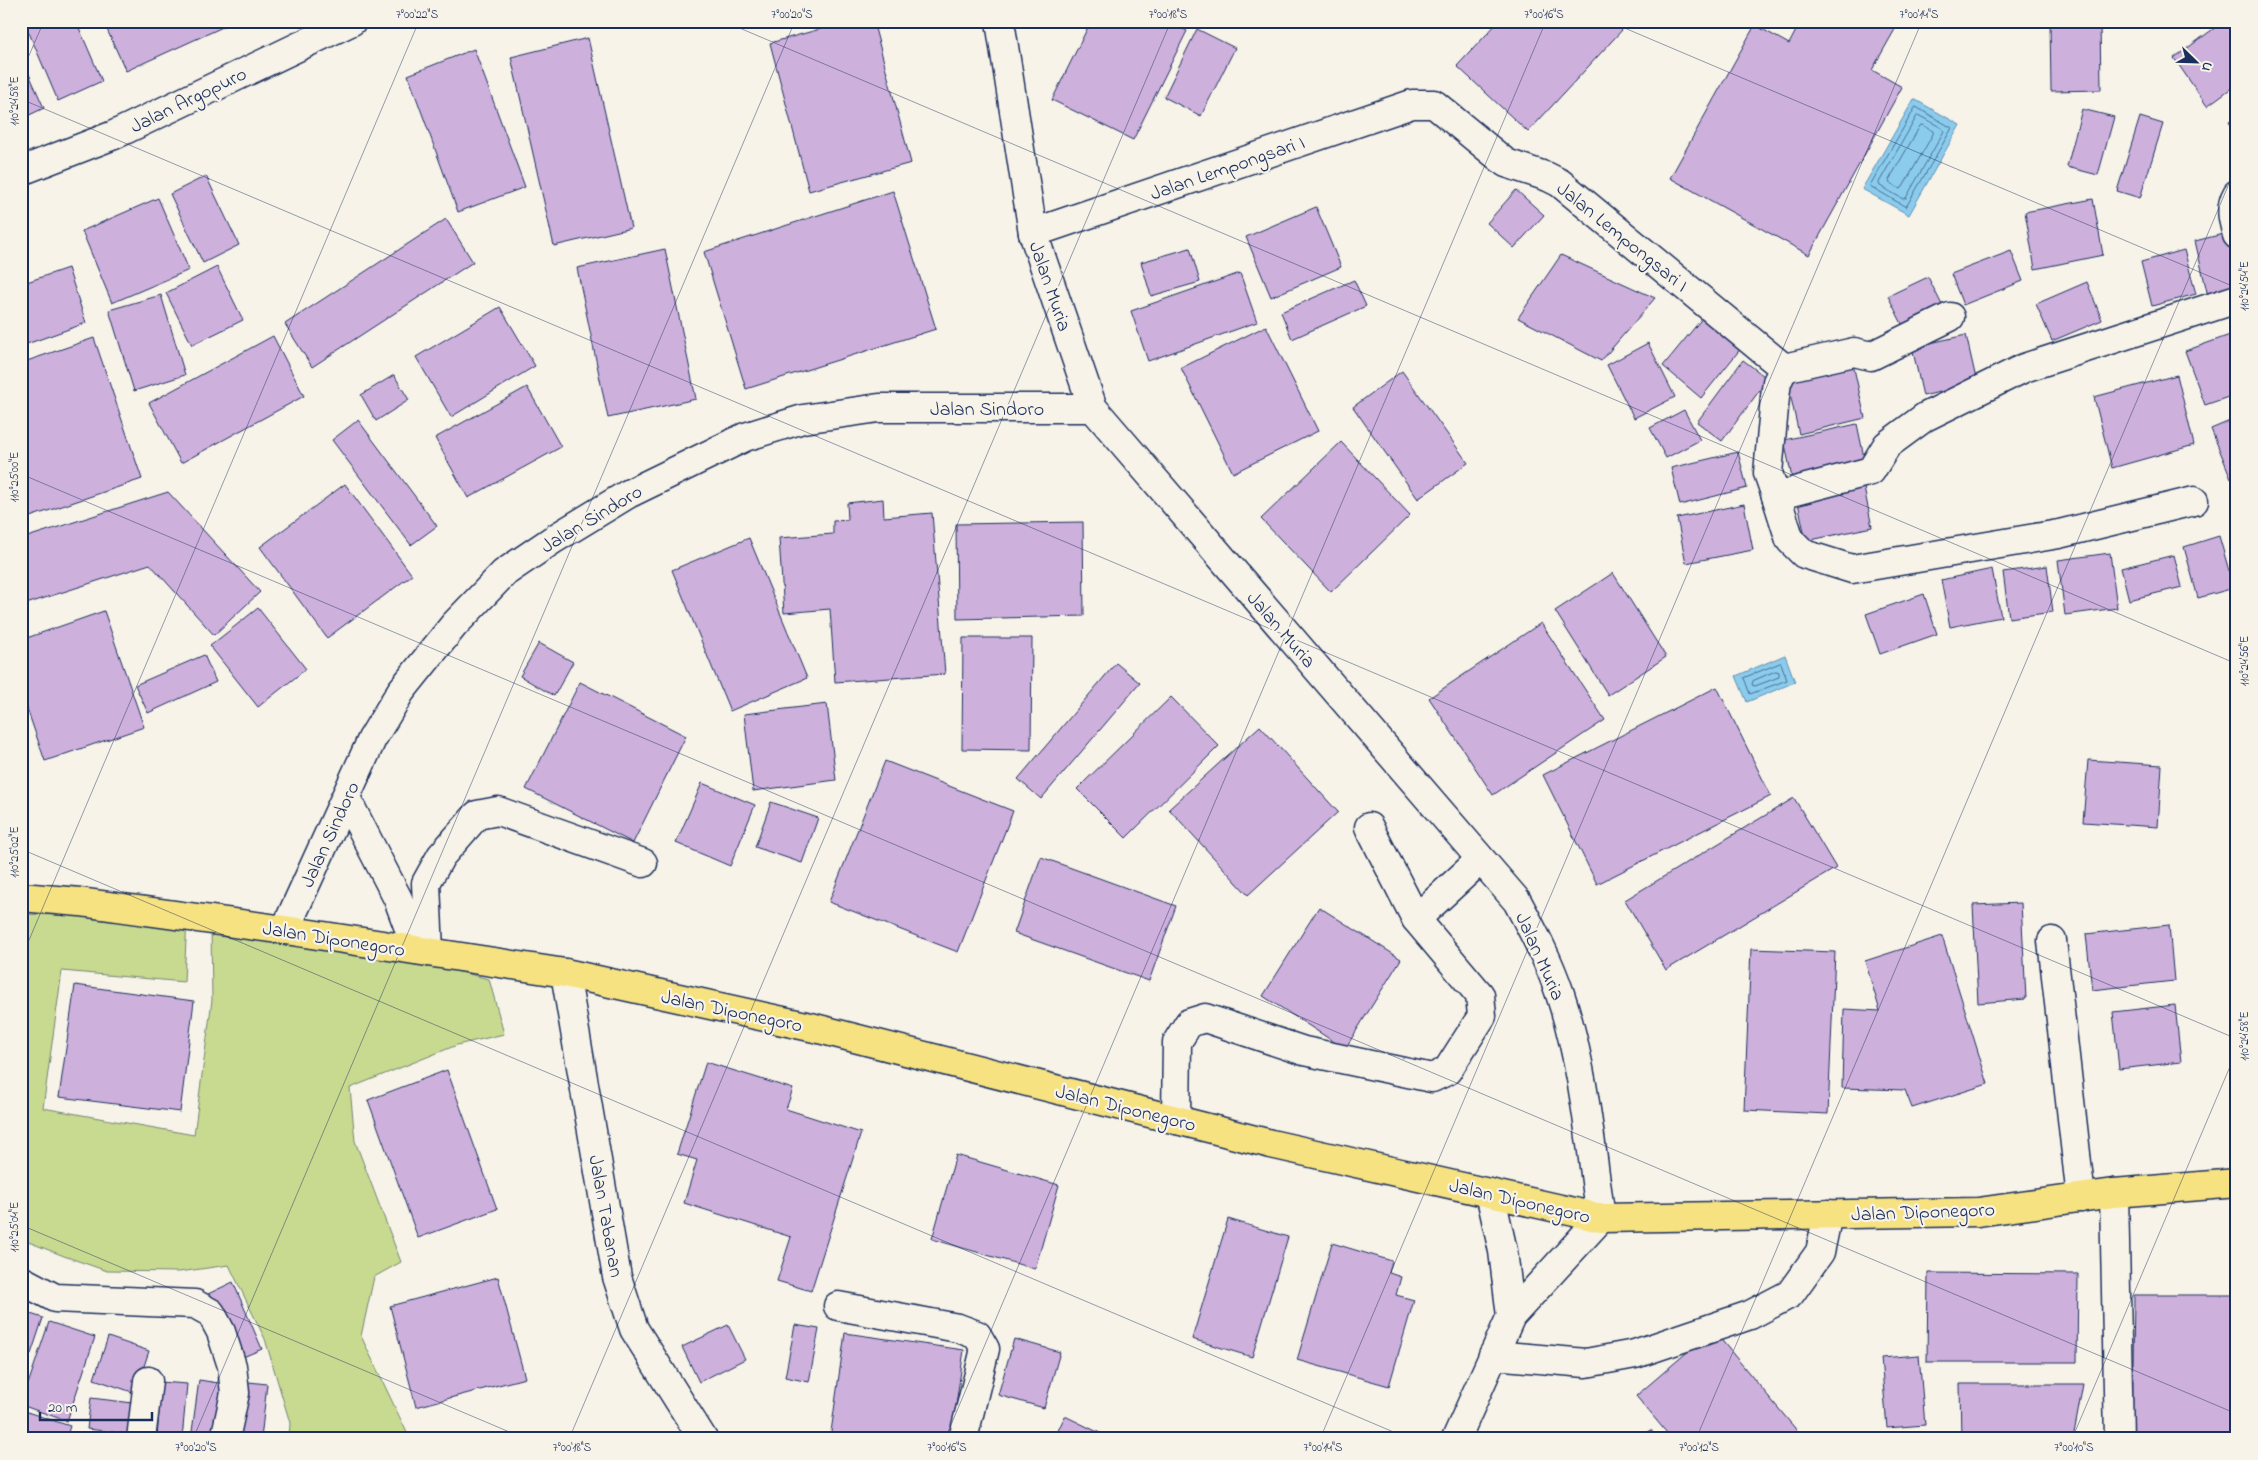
<svg xmlns="http://www.w3.org/2000/svg" width="2258" height="1460" font-family="'Indie Flower',sans-serif">
	<style>
		.green { fill: #c8da8f; stroke: #728476 }
		.water { fill: #8bccec; stroke: #5e8db3 }
		.lines { fill: none; stroke-linecap: round; stroke-linejoin: round }
		.shore { stroke: #486e97; stroke-width: 1 }
		.building { fill: #ceb0dd; stroke: #1b2f5e }
		.minor-casing { stroke: #1b2f5e; stroke-width: 31 }
		.major-casing { stroke: #1b2f5e; stroke-width: 31 }
		.minor { stroke: #f7f3e8; stroke-width: 28 }
		.major { stroke: #f7e281; stroke-width: 28 }
		.ticks { fill: none; stroke: #1b2f5e; stroke-width: 1; stroke-opacity: 0.45 }
		.labels { text-anchor: middle; stroke-width: 4.5; stroke-linejoin: round; paint-order: stroke }
		.street-label { font-size: 20px; fill: #1b2f5e; stroke: #f7f3e8 }
		.neatline { fill: none; stroke: #1b2f5e; stroke-width: 2 }
		.ticks-label { font-size: 12px; text-anchor: middle; fill: #1b2f5e }
	</style>
	<rect width="100%" height="100%" fill="#f7f3e8"/>
	<filter id="ink" filterUnits="userSpaceOnUse"><feTurbulence type="fractalNoise" baseFrequency=".02" numOctaves="2"/><feDisplacementMap in="SourceGraphic" scale="10" xChannelSelector="R" yChannelSelector="G"/><feConvolveMatrix kernelMatrix="1 2 1 2 8 2 1 2 1" color-interpolation-filters="sRGB"/></filter>
	<g filter="url(#ink)">
		<polygon class="green" points="21,914 187,918 184,982 62,971 43,1108 194,1135 212,1000 211,927 444,968 489,979 504,1034 457,1045 350,1088 355,1141 401,1262 374,1277 361,1336 410,1439 289,1439 290,1423 265,1339 229,1265 179,1272 107,1271 64,1256 21,1239"/>
		<g class="water">
			<polygon points="1914,99 1960,125 1909,215 1862,189"/>
			<polygon points="1785,655 1795,682 1747,702 1736,676"/>
		</g>
		<g class="lines">
			<g class="shore">
				<polygon points="1916,107 1952,128 1906,207 1870,186"/>
				<polygon points="1918,115 1942,128 1944,131 1906,198 1903,199 1880,186 1879,183"/>
				<polygon points="1923,125 1933,131 1933,134 1903,187 1900,189 1890,183 1889,180 1920,126"/>
				<polygon points="1781,663 1787,680 1750,694 1744,678"/>
				<polygon points="1776,671 1779,672 1779,677 1755,686 1752,685 1753,681"/>
			</g>
		</g>
		<g class="building">
			<polygon points="24,21 76,21 102,81 58,101"/>
			<polygon points="103,21 236,21 126,71"/>
			<polygon points="849,21 873,21 911,163 809,191 770,43"/>
			<polygon points="1091,21 1167,21 1187,31 1133,140 1052,100"/>
			<polygon points="1499,21 1612,21 1622,30 1528,132 1457,66"/>
			<polygon points="1801,21 1893,21 1898,24 1872,70 1902,87 1809,255 1670,178 1755,25 1789,44"/>
			<polygon points="2050,21 2100,21 2101,90 2051,91"/>
			<polygon points="2224,21 2237,21 2237,84 2207,106 2174,58"/>
			<polygon points="1197,29 1235,48 1201,116 1164,97"/>
			<polygon points="588,38 631,228 554,246 511,57"/>
			<polygon points="474,49 525,187 458,212 408,75"/>
			<polygon points="21,56 44,108 21,119"/>
			<polygon points="2082,109 2114,117 2098,175 2067,167"/>
			<polygon points="2140,117 2163,124 2140,198 2117,191"/>
			<polygon points="2237,117 2237,135 2229,122"/>
			<polygon points="206,176 239,245 203,263 170,194"/>
			<polygon points="1516,190 1544,215 1514,248 1487,223"/>
			<polygon points="893,191 936,329 746,389 704,252"/>
			<polygon points="158,198 189,270 112,303 82,231"/>
			<polygon points="2093,199 2103,255 2035,269 2025,212"/>
			<polygon points="1316,207 1341,267 1271,297 1246,237"/>
			<polygon points="446,219 473,262 312,367 285,324"/>
			<polygon points="2231,232 2237,257 2237,289 2208,296 2195,241"/>
			<polygon points="1190,248 1200,282 1151,296 1141,262"/>
			<polygon points="665,249 696,399 608,418 577,268"/>
			<polygon points="2184,250 2196,294 2152,306 2141,262"/>
			<polygon points="2011,251 2023,281 1963,305 1951,274"/>
			<polygon points="1561,255 1655,298 1601,361 1518,318"/>
			<polygon points="217,267 243,320 192,345 166,293"/>
			<polygon points="68,268 86,323 21,346 21,284"/>
			<polygon points="1240,273 1257,322 1148,361 1131,311"/>
			<polygon points="1928,277 1943,307 1903,326 1888,296"/>
			<polygon points="1354,280 1366,306 1292,339 1281,312"/>
			<polygon points="2087,282 2102,320 2052,341 2036,304"/>
			<polygon points="161,295 185,375 134,391 109,310"/>
			<polygon points="500,307 535,366 451,417 416,357"/>
			<polygon points="1704,316 1742,347 1701,398 1663,366"/>
			<polygon points="1266,326 1318,431 1233,473 1181,368"/>
			<polygon points="1966,335 1977,383 1923,396 1912,347"/>
			<polygon points="2230,335 2237,354 2237,394 2205,405 2185,351"/>
			<polygon points="273,336 304,396 181,463 149,403"/>
			<polygon points="94,338 142,479 21,520 21,363"/>
			<polygon points="1648,343 1675,397 1634,418 1607,365"/>
			<polygon points="1851,355 1865,418 1799,434 1785,371"/>
			<polygon points="1743,360 1768,379 1722,441 1697,422"/>
			<polygon points="1402,371 1468,463 1418,499 1353,407"/>
			<polygon points="394,375 409,400 376,421 361,395"/>
			<polygon points="2177,375 2194,445 2112,468 2094,397"/>
			<polygon points="527,387 561,447 468,498 435,438"/>
			<polygon points="1684,410 1700,440 1666,458 1650,428"/>
			<polygon points="2237,418 2237,476 2231,478 2211,429"/>
			<polygon points="358,420 437,526 411,545 332,440"/>
			<polygon points="1857,424 1865,462 1792,478 1784,440"/>
			<polygon points="1341,442 1410,515 1331,592 1261,519"/>
			<polygon points="1738,452 1747,488 1680,505 1671,468"/>
			<polygon points="1863,483 1872,527 1806,541 1797,498"/>
			<polygon points="345,484 412,575 327,638 260,547"/>
			<polygon points="168,492 260,592 214,635 150,564 23,605 21,599 21,539"/>
			<polygon points="883,499 884,517 932,513 945,674 835,682 830,609 784,613 779,538 833,534 833,521 848,520 847,503"/>
			<polygon points="1744,504 1753,550 1686,563 1677,518"/>
			<polygon points="1083,522 1084,616 957,619 956,524"/>
			<polygon points="2219,536 2234,588 2198,598 2184,547"/>
			<polygon points="749,538 807,678 730,711 672,570"/>
			<polygon points="2110,553 2117,608 2065,615 2058,560"/>
			<polygon points="2174,555 2182,587 2129,600 2121,568"/>
			<polygon points="2047,566 2053,612 2009,618 2003,572"/>
			<polygon points="1992,569 2001,617 1950,627 1941,580"/>
			<polygon points="1613,573 1666,657 1608,695 1555,611"/>
			<polygon points="1924,594 1937,634 1880,654 1866,614"/>
			<polygon points="258,608 306,669 258,707 210,646"/>
			<polygon points="104,611 144,727 45,761 21,691 21,640"/>
			<polygon points="1541,623 1605,720 1493,795 1429,698"/>
			<polygon points="963,638 1032,638 1031,750 962,749"/>
			<polygon points="539,643 573,662 554,696 520,676"/>
			<polygon points="204,655 216,682 148,713 135,685"/>
			<polygon points="1116,663 1140,683 1041,799 1018,779"/>
			<polygon points="580,682 686,736 633,843 526,789"/>
			<polygon points="1717,687 1771,796 1597,884 1543,775"/>
			<polygon points="1171,697 1219,746 1126,838 1077,789"/>
			<polygon points="827,704 836,780 753,791 744,714"/>
			<polygon points="1260,726 1338,812 1248,895 1169,809"/>
			<polygon points="2088,760 2162,765 2158,827 2083,822"/>
			<polygon points="885,761 1013,811 958,952 829,902"/>
			<polygon points="702,783 755,805 730,866 676,843"/>
			<polygon points="1794,798 1836,868 1666,970 1625,900"/>
			<polygon points="771,802 818,818 802,863 755,847"/>
			<polygon points="1041,857 1176,906 1149,981 1014,933"/>
			<polygon points="2021,903 2026,999 1978,1003 1973,905"/>
			<polygon points="1319,907 1401,959 1345,1049 1263,996"/>
			<polygon points="2169,925 2174,981 2092,990 2086,934"/>
			<polygon points="1942,936 1988,1084 1912,1108 1905,1090 1842,1088 1844,1009 1880,1011 1865,961"/>
			<polygon points="1751,949 1835,952 1828,1114 1744,1110"/>
			<polygon points="75,985 194,1001 180,1112 59,1097"/>
			<polygon points="2175,1005 2181,1062 2119,1069 2113,1012"/>
			<polygon points="706,1062 793,1089 786,1109 861,1133 811,1291 777,1281 791,1237 684,1203 697,1160 677,1154"/>
			<polygon points="447,1070 497,1209 418,1238 368,1100"/>
			<polygon points="956,1155 1059,1185 1035,1269 932,1239"/>
			<polygon points="1228,1219 1288,1237 1252,1357 1192,1339"/>
			<polygon points="1332,1243 1392,1261 1389,1273 1401,1277 1396,1295 1414,1300 1389,1386 1297,1360"/>
			<polygon points="1928,1273 2078,1274 2077,1362 1927,1362"/>
			<polygon points="498,1277 525,1378 416,1407 390,1306"/>
			<polygon points="233,1282 262,1349 236,1360 208,1294"/>
			<polygon points="2134,1295 2237,1295 2237,1439 2132,1439"/>
			<polygon points="21,1311 43,1318 31,1354 21,1351"/>
			<polygon points="49,1322 95,1337 67,1421 21,1405"/>
			<polygon points="728,1325 745,1359 699,1382 682,1347"/>
			<polygon points="795,1325 819,1329 809,1382 785,1377"/>
			<polygon points="1713,1330 1804,1439 1672,1439 1636,1396"/>
			<polygon points="845,1333 964,1350 951,1439 830,1439"/>
			<polygon points="108,1337 149,1351 135,1393 94,1379"/>
			<polygon points="1014,1339 1060,1352 1044,1408 998,1395"/>
			<polygon points="1919,1355 1925,1425 1887,1428 1881,1358"/>
			<polygon points="199,1380 225,1384 218,1439 191,1439"/>
			<polygon points="240,1381 267,1384 261,1439 234,1439"/>
			<polygon points="161,1382 187,1384 182,1439 157,1439"/>
			<polygon points="1960,1384 2083,1384 2073,1439 1961,1439"/>
			<polygon points="91,1398 133,1403 129,1434 87,1429"/>
			<polygon points="21,1410 70,1426 66,1439 29,1439 21,1436"/>
			<polygon points="1065,1416 1112,1439 1054,1439"/>
			<polygon points="1651,1430 1657,1439 1639,1439"/>
		</g>
		<g class="lines">
			<defs>
				<g id="minor">
					<path d="M1000,21L1033,233L1093,408L1517,901C1533,931 1549,961 1560,994C1584,1066 1590,1143 1601,1218L1511,1316L1456,1439"/>
					<polyline points="21,171 114,135 352,21"/>
					<path d="M2237,194C2229,208 2233,220 2237,235"/>
					<polyline points="1033,233 1412,104 1434,104 1506,163 1548,177 1560,183 1784,368 1777,382 1775,397 1768,473 1776,496 1871,471 1887,445 1925,417 2024,368 2237,299"/>
					<polyline points="1784,368 1854,352 1871,356 1950,317"/>
					<polyline points="1776,496 1790,540 1804,554 1852,569 2059,534 2194,501"/>
					<polyline points="346,798 398,899 417,950"/>
					<polyline points="1369,827 1416,919"/>
					<polyline points="285,930 372,739 401,691 454,625 504,573 554,539 628,494 745,437 803,419 879,408 1093,408"/>
					<polyline points="2052,941 2081,1198"/>
					<polyline points="429,952 426,883 441,856 477,815 498,811 643,863"/>
					<polyline points="565,973 617,1277 634,1329 703,1439"/>
					<polyline points="1176,1120 1177,1042 1189,1023 1205,1018 1304,1051 1432,1078 1447,1071 1482,1016 1480,995 1416,919 1480,860"/>
					<polyline points="1490,1193 1503,1251 1511,1316"/>
					<polyline points="2114,1193 2119,1439"/>
					<polyline points="21,1280 55,1298 195,1304 211,1313 221,1332 232,1366 235,1393 225,1439"/>
					<polyline points="838,1306 958,1328 977,1335 985,1349 963,1439"/>
					<polyline points="1493,1355 1586,1363 1635,1354 1750,1315 1790,1294 1820,1252 1828,1214"/>
					<polyline points="141,1439 148,1381"/>
				</g>
				<polyline id="major" points="21,897 80,902 285,930 565,973 815,1028 1271,1144 1601,1218 1978,1212 2114,1193 2237,1183"/>
			</defs>
			<use href="#minor" class="minor-casing"/>
			<use href="#major" class="major-casing"/>
			<use href="#minor" class="minor"/>
			<use href="#major" class="major"/>
		</g>
	</g>
	<path class="ticks" d="M723,21L2237,664M1608,21L2237,288M21,74L44,21M21,99L2237,1039M21,474L2237,1414M21,849L1410,1439M21,959L419,21M21,1225L526,1439M193,1439L795,21M569,1439L1171,21M945,1439L1546,21M1320,1439L1922,21M1696,1439L2237,165M2072,1439L2237,1050"/>
	<g class="labels">
		<g class="street-label">
			<text transform="translate(188 99) rotate(-26)" y="7">Jalan Argopuro</text>
			<text transform="translate(1227 167) rotate(-19)" y="7">Jalan Lempongsari I</text>
			<text transform="translate(1623 236) rotate(39)" y="7">Jalan Lempongsari I</text>
			<text transform="translate(1051 286) rotate(71)" y="7">Jalan Muria</text>
			<text x="987" y="415">Jalan Sindoro</text>
			<text transform="translate(591 518) rotate(-31)" y="7">Jalan Sindoro</text>
			<text transform="translate(1282 629) rotate(49)" y="7">Jalan Muria</text>
			<text transform="translate(329 834) rotate(-65)" y="7">Jalan Sindoro</text>
			<text transform="translate(334 938) rotate(9)" y="7">Jalan Diponegoro</text>
			<text transform="translate(1541 956) rotate(66)" y="7">Jalan Muria</text>
			<text transform="translate(732 1010) rotate(12)" y="7">Jalan Diponegoro</text>
			<text transform="translate(1126 1107) rotate(14)" y="7">Jalan Diponegoro</text>
			<text transform="translate(1520 1200) rotate(13)" y="7">Jalan Diponegoro</text>
			<text transform="translate(1923 1211) rotate(-2)" y="7">Jalan Diponegoro</text>
			<text transform="translate(607 1216) rotate(80)" y="7">Jalan Tabanan</text>
		</g>
	</g>
	<rect width="2258" height="1460" fill="none" stroke="#f7f3e8" stroke-width="55"/>
	<g transform="translate(2196 62) rotate(113)" stroke="#f7f3e8" stroke-width="4" paint-order="stroke">
	<path d="M0-4L9 19L0 12L-9 19Z" fill="#1b2f5e"/>
	<text y="-8" font-size="14" font-weight="bold" text-anchor="middle" fill="#1b2f5e">U</text>
	</g>
	<path d="M40 1412v8h112v-8" fill="none" stroke="#1b2f5e" stroke-width="2.5"/>
	<text x="48" y="1412" font-size="15" fill="#1b2f5e" stroke="#f7f3e8" stroke-width="4" paint-order="stroke">20 m</text>
	<rect x="28" y="28" width="2202" height="1404" class="neatline"/>
	<g class="ticks-label">
		<text x="417" y="18">7°00'22"S</text>
		<text x="792" y="18">7°00'20"S</text>
		<text x="1168" y="18">7°00'18"S</text>
		<text x="1544" y="18">7°00'16"S</text>
		<text x="1919" y="18">7°00'14"S</text>
		<text transform="translate(14 101) rotate(-90)" y="4">110°24'58"E</text>
		<text transform="translate(2244 286) rotate(-90)" y="4">110°24'54"E</text>
		<text transform="translate(14 477) rotate(-90)" y="4">110°25'00"E</text>
		<text transform="translate(2244 661) rotate(-90)" y="4">110°24'56"E</text>
		<text transform="translate(14 852) rotate(-90)" y="4">110°25'02"E</text>
		<text transform="translate(2244 1036) rotate(-90)" y="4">110°24'58"E</text>
		<text transform="translate(14 1227) rotate(-90)" y="4">110°25'04"E</text>
		<text x="196" y="1451">7°00'20"S</text>
		<text x="572" y="1451">7°00'18"S</text>
		<text x="947" y="1451">7°00'16"S</text>
		<text x="1323" y="1451">7°00'14"S</text>
		<text x="1699" y="1451">7°00'12"S</text>
		<text x="2074" y="1451">7°00'10"S</text>
	</g>
</svg>
